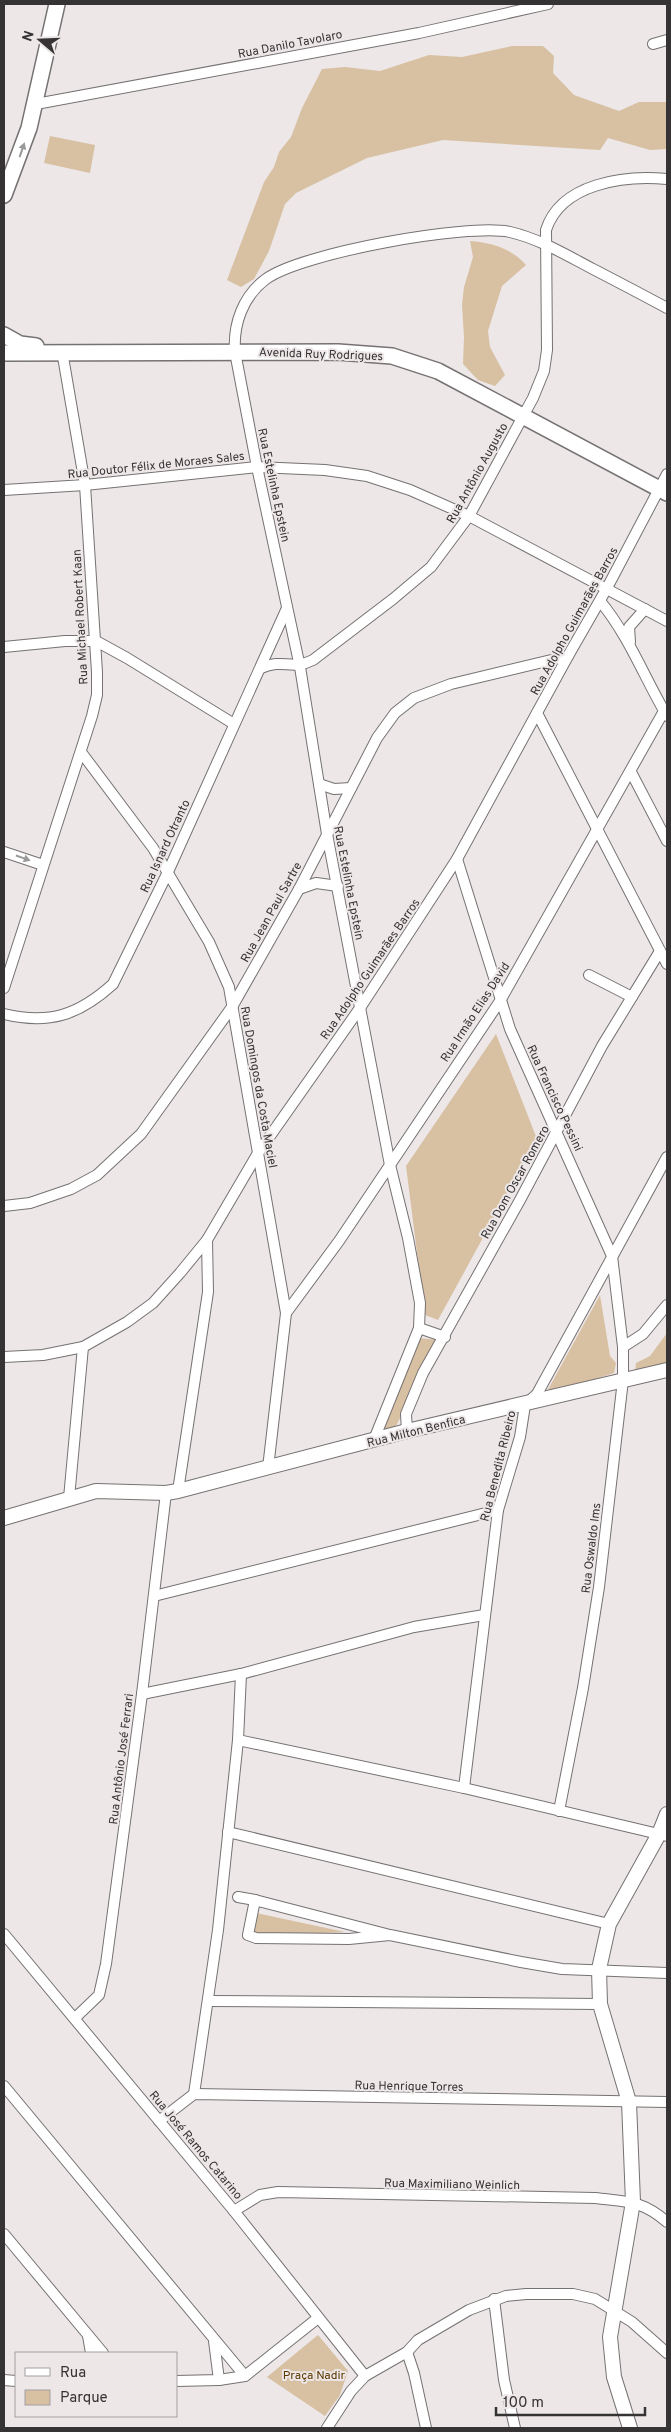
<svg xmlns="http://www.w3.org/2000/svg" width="671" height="2432" font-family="Overpass,sans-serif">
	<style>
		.green { fill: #d8c0a2 }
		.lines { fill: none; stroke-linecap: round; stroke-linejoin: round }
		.street-casing { stroke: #767172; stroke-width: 12 }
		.secondary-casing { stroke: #767172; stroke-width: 16 }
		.primary-casing { stroke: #767172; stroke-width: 18 }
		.street { stroke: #fff; stroke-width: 10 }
		.secondary { stroke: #fff; stroke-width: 14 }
		.primary { stroke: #fff; stroke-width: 15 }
		.oneway { fill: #9a999a }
		.labels { text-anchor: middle; stroke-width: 4; stroke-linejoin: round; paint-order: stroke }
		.street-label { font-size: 12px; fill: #363334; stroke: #ede7e8 }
		.park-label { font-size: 12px; fill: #5c3900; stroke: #ede7e8 }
	</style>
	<rect width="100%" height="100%" fill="#ede7e8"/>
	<g class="green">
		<polygon points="512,46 543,46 554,56 553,73 574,95 619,111 639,102 667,102 667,149 650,150 608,138 600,150 443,140 367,158 296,193 285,204 269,251 254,279 241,287 227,280 264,182 274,167 279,152 291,137 302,108 322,69 345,67 380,71 429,55 462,57"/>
		<polygon points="50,136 95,145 90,173 44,163"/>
		<path d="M470,241C492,243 511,248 526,265L502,286L488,331L490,347L505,375L495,386L478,380L463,364L464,337L462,305L464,287L473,257Z"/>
		<polygon points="496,1034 537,1139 438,1320 425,1315 406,1166"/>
		<polygon points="600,1295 610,1356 616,1363 614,1373 545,1395"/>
		<polygon points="667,1333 667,1365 635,1373 636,1363 650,1356"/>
		<polygon points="418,1338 439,1340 392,1434 379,1431"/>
		<polygon points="256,1913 345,1932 251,1936"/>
		<polygon points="318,2335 348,2371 340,2395 325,2416 267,2377"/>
	</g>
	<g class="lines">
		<defs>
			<g id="street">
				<polyline points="653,44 667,40"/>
				<polyline points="36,104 419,33 548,4"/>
				<polyline points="4,490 85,485 257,467 325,470 367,476 410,490 469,516 667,621"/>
				<path d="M600,601C629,636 644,677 667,716"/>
				<polyline points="630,642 629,627 645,609"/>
				<polyline points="4,647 65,641 96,641 127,658 234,724"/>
				<path d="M261,668C284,658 291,671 313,660L393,599L431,567L469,516L533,398L544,371L547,350L546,230C561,183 625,175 667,179"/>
				<polyline points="537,713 667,964"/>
				<polyline points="81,752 153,848 209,942 229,987 286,1313 268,1468"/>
				<polyline points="631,772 667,841"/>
				<polyline points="319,784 334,789 351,788"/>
				<polyline points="4,852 43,865"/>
				<polyline points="457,859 510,1029 612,1256 623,1347 623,1380 599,1587 583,1688 559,1811"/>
				<polyline points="299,889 316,883 338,886"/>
				<polyline points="589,975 632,997"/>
				<polyline points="4,988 92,716 97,695 97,672 85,485 62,351"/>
				<path d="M4,1014C49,1025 79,1015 113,984L167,874L287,608"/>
				<polyline points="4,1206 30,1203 71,1189 97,1175 141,1134 232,1007 299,889 377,738 395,713 414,698 451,684 568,656"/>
				<polyline points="286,1313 339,1241 500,1001 664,711"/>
				<polyline points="419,1328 445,1337"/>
				<polyline points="623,1347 643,1334 667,1305"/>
				<polyline points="4,1357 43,1355 83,1347 127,1322 153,1303 180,1273 207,1240 258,1153 360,1008 457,859 568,656 607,588 667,474"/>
				<polyline points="407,1431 406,1414 423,1373 520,1200 602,1046 660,951"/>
				<path d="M373,1442L419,1328L420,1303L408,1238L390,1165L327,834L300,667L257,467L235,352C233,324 243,296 266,279C301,253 468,223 510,232C540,239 566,255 593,269C618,282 643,295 667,308"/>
				<polyline points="178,1491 208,1292 207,1240"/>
				<polyline points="69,1498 83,1347"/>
				<polyline points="154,1596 498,1510"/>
				<polyline points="142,1694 241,1674 414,1627 484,1615"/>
				<polyline points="238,1740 464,1788 667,1836"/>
				<polyline points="464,1788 498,1510 520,1437 525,1405 537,1394 667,1157"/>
				<polyline points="228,1832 609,1924"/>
				<polyline points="238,1897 255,1900"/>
				<polyline points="4,1934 234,2211 365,2376"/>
				<polyline points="390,1935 349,1939 256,1938 248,1935 255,1900 390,1935 521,1962 562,1969 667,1973"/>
				<polyline points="209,2001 600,2004"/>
				<polyline points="75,2018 99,1995 106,1964 142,1694 166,1493"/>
				<polyline points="4,2086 245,2376"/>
				<polyline points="194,2094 218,1930 238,1740 241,1674"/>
				<polyline points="159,2121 194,2094 667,2102"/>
				<path d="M234,2211L260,2195L278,2192L595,2198C627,2202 642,2200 667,2222"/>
				<polyline points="4,2234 103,2353"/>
				<polyline points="494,2299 504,2380 515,2428"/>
				<polyline points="88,2336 91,2353"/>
				<polyline points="214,2341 219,2380"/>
				<polyline points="407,2352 414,2373 426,2428"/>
				<polyline points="4,2380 16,2381"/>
				<polyline points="176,2381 219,2380 245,2376 318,2318"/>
				<polyline points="327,2428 351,2391 365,2376 407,2352 418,2340 469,2310 506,2296 526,2294 573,2294 595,2299 632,2322 667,2353"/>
			</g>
			<g id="secondary">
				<polyline points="4,1518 96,1491 166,1493 178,1491 407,1431 667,1370"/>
				<polyline points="630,2428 614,2377 610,2337 633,2202 629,2102 600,2004 599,1969 609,1924 659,1834 667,1814"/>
			</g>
			<g id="primary">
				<polyline points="4,195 29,128 57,4"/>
				<polyline points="4,335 20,344 36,346"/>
				<polyline points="4,353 338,352 392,356 438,371 667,493"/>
			</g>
		</defs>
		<use href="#street" class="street-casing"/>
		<use href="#secondary" class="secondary-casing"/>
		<use href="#primary" class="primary-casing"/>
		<use href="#street" class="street"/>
		<use href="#secondary" class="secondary"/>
		<use href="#primary" class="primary"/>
	</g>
	<defs><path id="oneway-solid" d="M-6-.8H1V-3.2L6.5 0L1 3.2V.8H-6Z" transform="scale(1.25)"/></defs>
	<g class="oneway">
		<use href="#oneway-solid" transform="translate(22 150) rotate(-71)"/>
		<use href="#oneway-solid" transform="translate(23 858) rotate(19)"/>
	</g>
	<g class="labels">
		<g class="street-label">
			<text transform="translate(290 44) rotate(-11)" y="4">Rua Danilo Tavolaro</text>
			<text transform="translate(321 354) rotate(2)" y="4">Avenida Ruy Rodrigues</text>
			<text transform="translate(156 465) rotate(-6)" y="4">Rua Doutor Félix de Moraes Sales</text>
			<text transform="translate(477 473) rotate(-61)" y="4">Rua Antônio Augusto</text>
			<text transform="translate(274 485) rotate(78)" y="4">Rua Estelinha Epstein</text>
			<text transform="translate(80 617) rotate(-93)" y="4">Rua Michael Robert Kaan</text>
			<text transform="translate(574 621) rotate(-61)" y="4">Rua Adolpho Guimarães Barros</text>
			<text transform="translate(165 846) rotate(-65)" y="4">Rua Isnard Otranto</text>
			<text transform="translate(349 883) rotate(79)" y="4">Rua Estelinha Epstein</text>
			<text transform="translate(271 912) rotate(-61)" y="4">Rua Jean Paul Sartre</text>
			<text transform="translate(370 969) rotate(-56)" y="4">Rua Adolpho Guimarães Barros</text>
			<text transform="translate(475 1012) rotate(-57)" y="4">Rua Irmão Elias David</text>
			<text transform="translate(259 1087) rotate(80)" y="4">Rua Domingos da Costa Maciel</text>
			<text transform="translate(555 1098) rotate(65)" y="4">Rua Francisco Pessini</text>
			<text transform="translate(515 1182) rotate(-61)" y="4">Rua Dom Oscar Romero</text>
			<text transform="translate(416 1431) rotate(-14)" y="4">Rua Milton Benfica</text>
			<text transform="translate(498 1466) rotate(-76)" y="4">Rua Benedita Ribeiro</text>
			<text transform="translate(591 1548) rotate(-83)" y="4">Rua Oswaldo Ims</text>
			<text transform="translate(121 1759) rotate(-83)" y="4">Rua Antônio José Ferrari</text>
			<text transform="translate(409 2086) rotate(1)" y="4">Rua Henrique Torres</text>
			<text transform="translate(196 2145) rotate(50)" y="4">Rua José Ramos Catarino</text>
			<text transform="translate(452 2184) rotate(1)" y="4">Rua Maximiliano Weinlich</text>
		</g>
		<g class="park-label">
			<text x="314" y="2379">Praça Nadir</text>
		</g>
	</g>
	<rect width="671" height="2432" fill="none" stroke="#363334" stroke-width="10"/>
	<rect x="15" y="2352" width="162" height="65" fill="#ede7e8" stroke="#a49fa0"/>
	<rect x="25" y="2368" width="25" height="8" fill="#ffffff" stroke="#a49fa0"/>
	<text x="60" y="2377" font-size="15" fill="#363334">Rua</text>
	<rect x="25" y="2390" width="25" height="15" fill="#d8c0a2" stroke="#a49fa0"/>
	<text x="60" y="2402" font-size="15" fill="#363334">Parque</text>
	<g transform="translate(40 40) rotate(289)" stroke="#ede7e8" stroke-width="4" paint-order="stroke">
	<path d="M0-4L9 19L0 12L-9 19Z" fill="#363334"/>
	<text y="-8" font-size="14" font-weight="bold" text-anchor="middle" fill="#363334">N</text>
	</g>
	<path d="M496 2407v8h149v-8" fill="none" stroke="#363334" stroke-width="2.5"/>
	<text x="503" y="2407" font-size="15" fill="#363334" stroke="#ede7e8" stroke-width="4" paint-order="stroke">100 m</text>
</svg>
